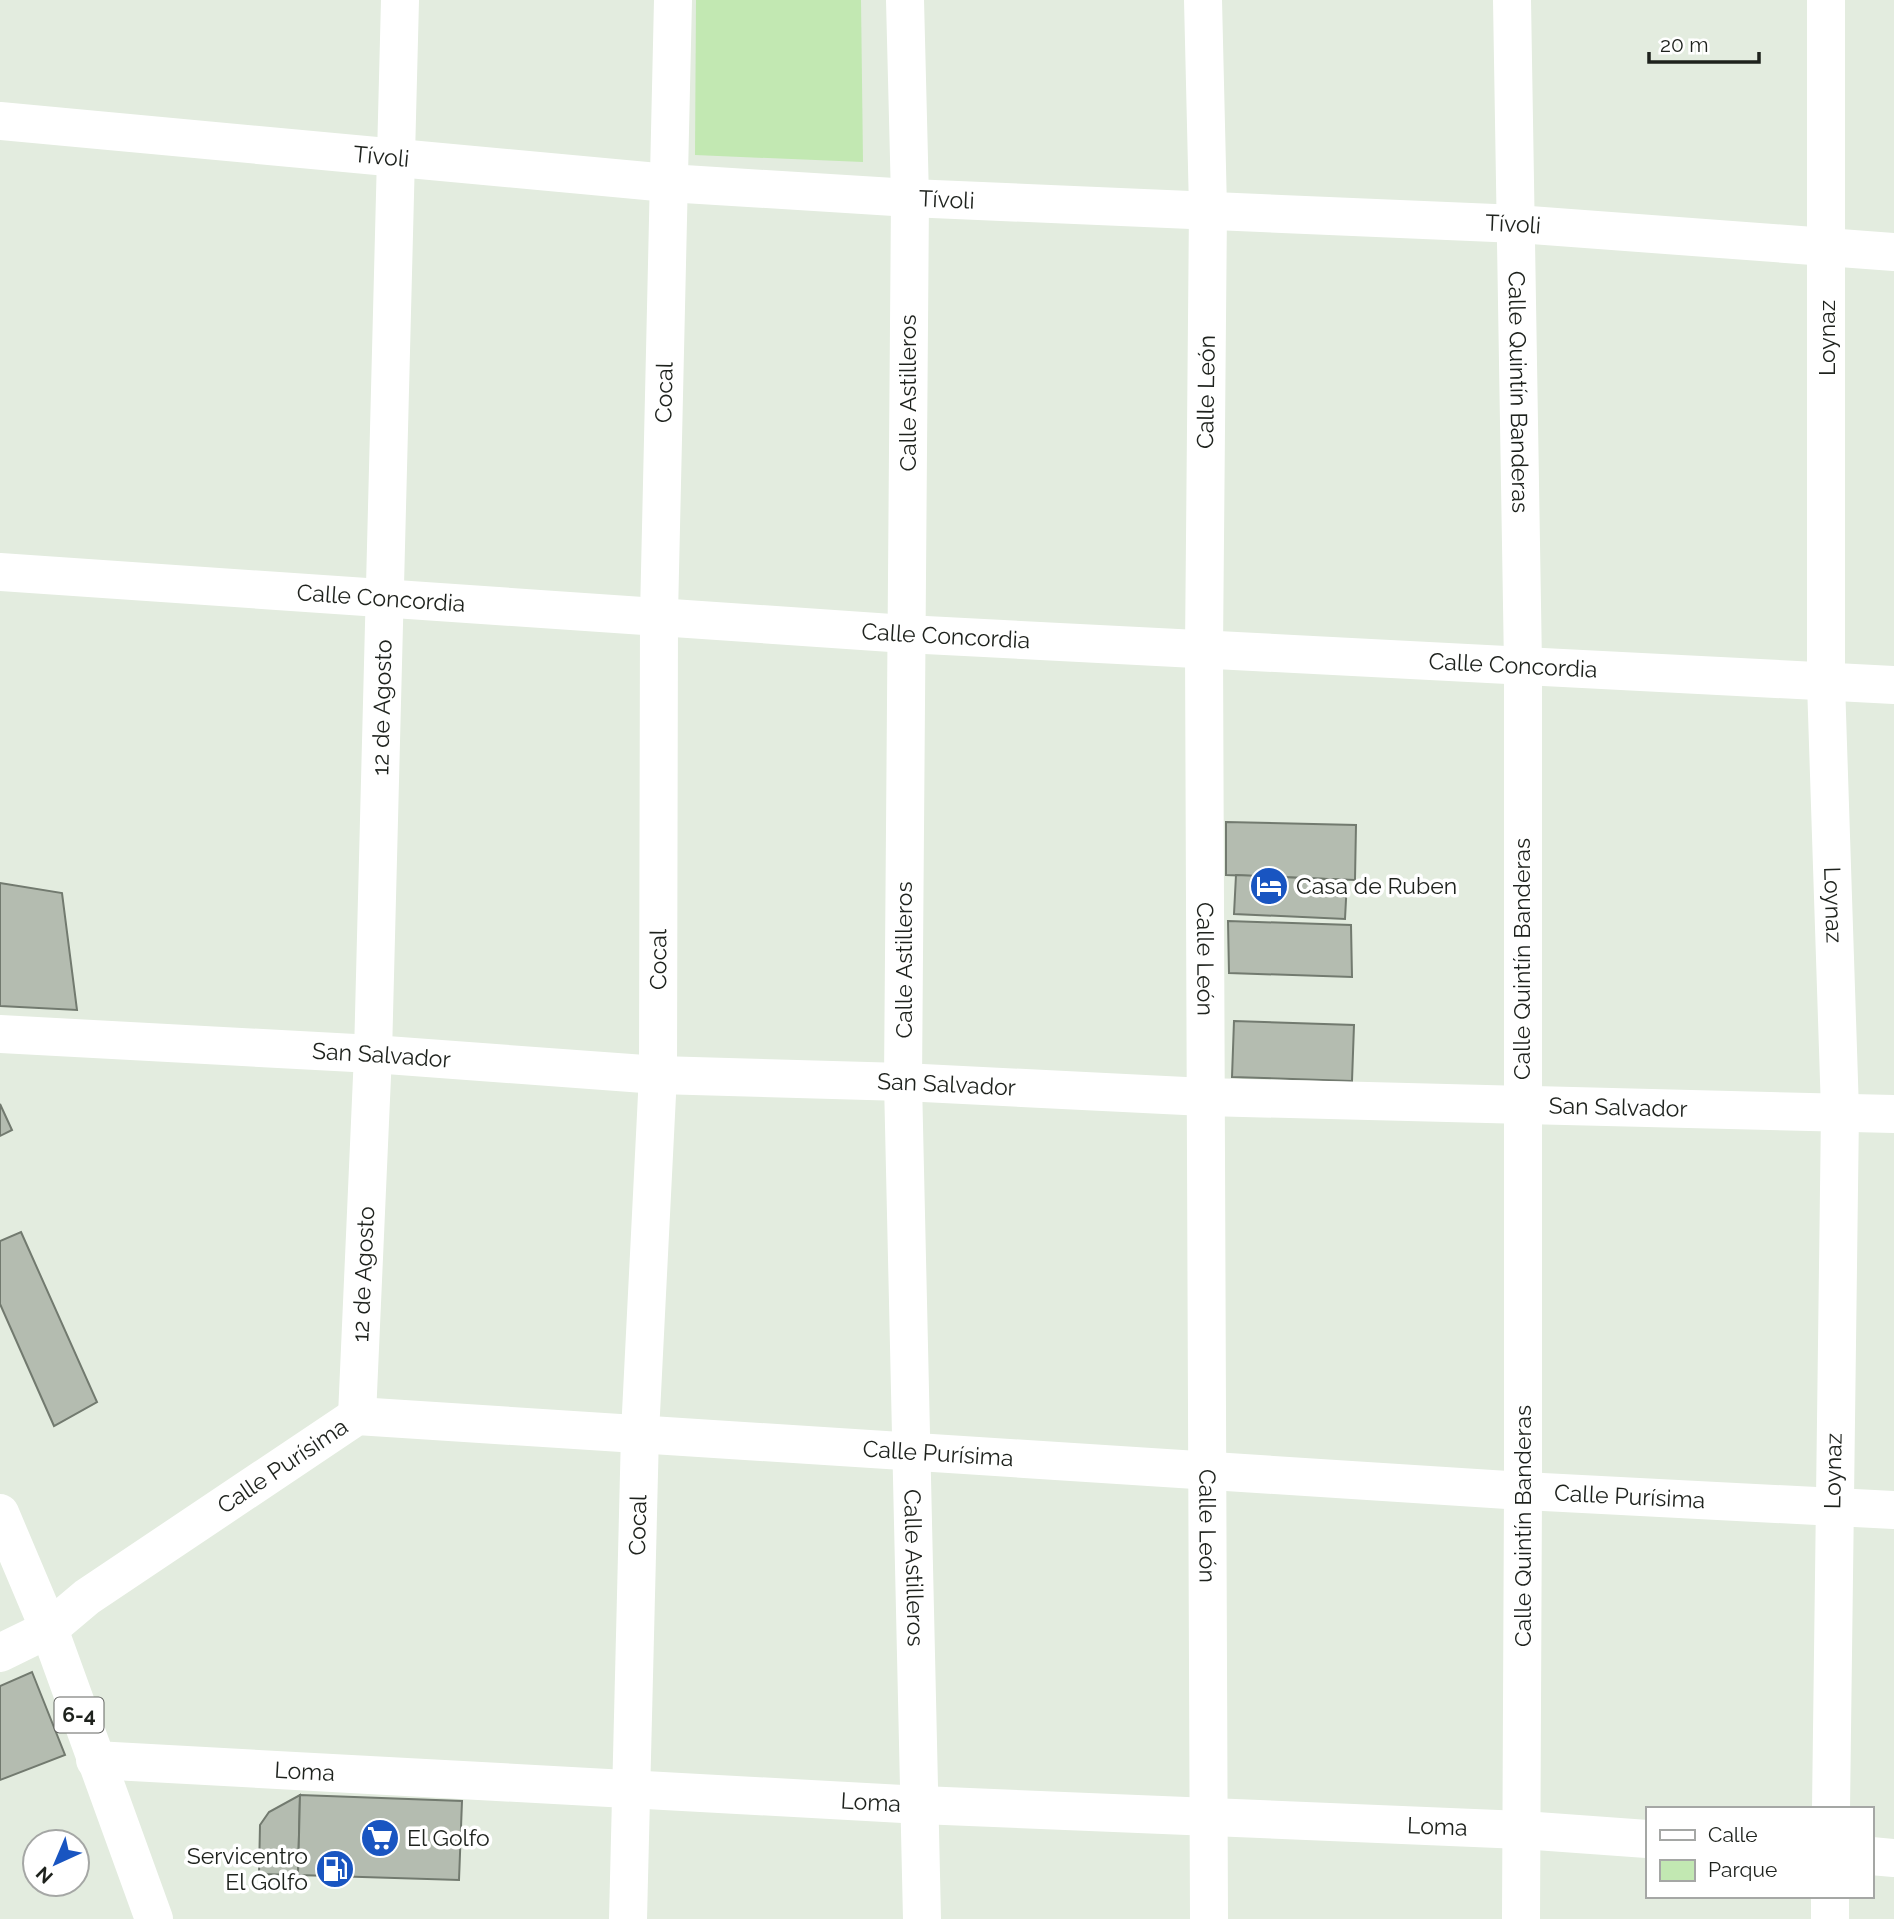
<svg xmlns="http://www.w3.org/2000/svg" width="1894" height="1919" font-family="Raleway,sans-serif">
	<style>
		.green { fill: #c2e8b2 }
		.building { fill: #b4bcb0; stroke: #727a6f; stroke-width: 2 }
		.lines { fill: none; stroke-linecap: round; stroke-linejoin: round }
		.minor { stroke: #fff; stroke-width: 38 }
		.tertiary { stroke: #fff; stroke-width: 38 }
		.primary { stroke: #fff; stroke-width: 38 }
		.labels { text-anchor: middle; stroke-width: 7; stroke-linejoin: round; paint-order: stroke }
		.shield { fill: #fff; stroke: #626461; stroke-width: 2 }
		.shield-label { font-size: 21px; font-weight: bold; fill: #1e221d }
		.street-label { font-size: 23px; fill: #1e221d; stroke: #fff }
		.poi-label { font-size: 23px; fill: #1e221d; stroke: #fff; text-anchor: start }
	</style>
	<rect width="100%" height="100%" fill="#e3ecdf"/>
	<polygon class="green" points="696,0 861,0 863,162 695,155"/>
	<g class="building">
		<polygon points="1226,822 1356,825 1355,880 1226,875"/>
		<polygon points="1236,875 1347,880 1345,919 1234,914"/>
		<polygon points="0,883 62,893 77,1010 0,1006"/>
		<polygon points="1228,921 1351,925 1352,977 1229,973"/>
		<polygon points="1234,1021 1354,1025 1352,1081 1232,1077"/>
		<polygon points="0,1104 12,1130 0,1136"/>
		<polygon points="21,1232 97,1402 54,1426 0,1304 0,1241"/>
		<polygon points="32,1672 65,1755 0,1780 0,1686"/>
		<polygon points="300,1795 298,1875 259,1874 260,1825 269,1812"/>
		<polygon points="300,1795 462,1801 459,1880 298,1875"/>
	</g>
	<g class="lines">
		<g class="minor">
			<path id="s1" d="M905,0L910,198L903,1082L922,1919"/>
			<path id="s2" d="M1203,0L1208,209L1204,649L1209,1919"/>
			<path id="s3" d="M1826,0V683L1840,1111L1831,1809"/>
			<path id="s4" d="M0,121L668,183L910,198L1518,224L1894,252"/>
			<path id="s5" d="M0,572L906,634L1894,685"/>
			<path id="s6" d="M0,1034L373,1054L658,1075L903,1082L1205,1097L1894,1114"/>
			<path id="s7" d="M357,1416L373,1054L400,0"/>
			<path id="s8" d="M640,1433L658,1075L659,615L673,0"/>
			<polyline points="0,1653 49,1629"/>
			<path id="s9" d="M95,1760L921,1805L1522,1830L1647,1839"/>
			<polyline points="1871,1856 1894,1858"/>
			<polyline points="1521,1919 1523,1491"/>
			<polyline points="1830,1919 1830,1896"/>
		</g>
		<g class="tertiary">
			<path id="s10" d="M1512,0L1523,665V1491"/>
			<path id="s11" d="M49,1629L87,1597L357,1416L1523,1491L1894,1510"/>
			<path id="s12" d="M628,1919L640,1433"/>
		</g>
		<polyline class="primary" points="0,1513 49,1629 154,1919"/>
	</g>
	<defs>
		<symbol id="hotel-disc" viewBox="-11 -11 22 22"><circle r="9.5" fill="#1955c1" stroke="#fff"/><path d="M-6-4.5h1.5V1H6V5H4.5V3h-9V5H-6ZM-4 0a1.8 1.8 0 1 1 3.6 0ZM.5 0V-2.5h3Q6-2.5 6 0Z" fill="#fff"/></symbol>
		<symbol id="supermarket-disc" viewBox="-11 -11 22 22"><circle r="9.5" fill="#1955c1" stroke="#fff"/><path d="M-6-5.5h2.5l.6 2H6L4.5 2H-2.5L-4.4-4H-6ZM-1.5 3.2a1.3 1.3 0 1 0 .1 0ZM3 3.2a1.3 1.3 0 1 0 .1 0Z" fill="#fff"/></symbol>
		<symbol id="fuel-disc" viewBox="-11 -11 22 22"><circle r="9.5" fill="#1955c1" stroke="#fff"/><path d="M-5.5-6h7V0h2V4h1.3V-2.5L3-4.5l.8-.8L6-3V5H2.5V1h-1V6h-7ZM-4.2-4.7v3.2H.2V-4.7Z" fill="#fff"/></symbol>
	</defs>
	<g fill-rule="evenodd">
		<use href="#hotel-disc" x="1247" y="864" width="44" height="44"/>
		<use href="#supermarket-disc" x="358" y="1816" width="44" height="44"/>
		<use href="#fuel-disc" x="313" y="1847" width="44" height="44"/>
	</g>
	<g class="labels">
		<rect class="shield" x="54.5" y="1697.5" width="49" height="35" rx="5"/>
		<g class="shield-label">
			<text x="79" y="1722">6-4</text>
		</g>
		<g class="street-label">
			<text dy="8" stroke="none"><textPath href="#s4" startOffset="383">Tívoli</textPath></text>
			<text dy="8" stroke="none"><textPath href="#s4" startOffset="950">Tívoli</textPath></text>
			<text dy="8" stroke="none"><textPath href="#s4" startOffset="1517">Tívoli</textPath></text>
			<text transform="translate(1827 338) rotate(-90)" y="8">Loynaz</text>
			<text transform="translate(1206 392) rotate(-89)" y="8">Calle León</text>
			<text dy="8" stroke="none"><textPath href="#s10" startOffset="392">Calle Quintín Banderas</textPath></text>
			<text dy="8" stroke="none"><textPath href="#s8" startOffset="1041">Cocal</textPath></text>
			<text transform="translate(908 393) rotate(-90)" y="8">Calle Astilleros</text>
			<text dy="8" stroke="none"><textPath href="#s5" startOffset="382">Calle Concordia</textPath></text>
			<text dy="8" stroke="none"><textPath href="#s5" startOffset="948">Calle Concordia</textPath></text>
			<text dy="8" stroke="none"><textPath href="#s5" startOffset="1516">Calle Concordia</textPath></text>
			<text dy="8" stroke="none"><textPath href="#s7" startOffset="709">12 de Agosto</textPath></text>
			<text dy="8" stroke="none"><textPath href="#s3" startOffset="905">Loynaz</textPath></text>
			<text dy="8" stroke="none"><textPath href="#s2" startOffset="959">Calle León</textPath></text>
			<text transform="translate(1522 959) rotate(-90)" y="8">Calle Quintín Banderas</text>
			<text dy="8" stroke="none"><textPath href="#s8" startOffset="474">Cocal</textPath></text>
			<text transform="translate(904 960) rotate(-90)" y="8">Calle Astilleros</text>
			<text dy="8" stroke="none"><textPath href="#s6" startOffset="382">San Salvador</textPath></text>
			<text dy="8" stroke="none"><textPath href="#s6" startOffset="948">San Salvador</textPath></text>
			<text dy="8" stroke="none"><textPath href="#s6" startOffset="1620">San Salvador</textPath></text>
			<text dy="8" stroke="none"><textPath href="#s7" startOffset="142">12 de Agosto</textPath></text>
			<text dy="8" stroke="none"><textPath href="#s11" startOffset="957">Calle Purísima</textPath></text>
			<text dy="8" stroke="none"><textPath href="#s11" startOffset="285">Calle Purísima</textPath></text>
			<text transform="translate(1833 1471) rotate(-89)" y="8">Loynaz</text>
			<text dy="8" stroke="none"><textPath href="#s11" startOffset="1650">Calle Purísima</textPath></text>
			<text dy="8" stroke="none"><textPath href="#s12" startOffset="394">Cocal</textPath></text>
			<text dy="8" stroke="none"><textPath href="#s2" startOffset="1526">Calle León</textPath></text>
			<text transform="translate(1523 1526) rotate(-90)" y="8">Calle Quintín Banderas</text>
			<text dy="8" stroke="none"><textPath href="#s1" startOffset="1568">Calle Astilleros</textPath></text>
			<text dy="8" stroke="none"><textPath href="#s9" startOffset="210">Loma</textPath></text>
			<text dy="8" stroke="none"><textPath href="#s9" startOffset="777">Loma</textPath></text>
			<text dy="8" stroke="none"><textPath href="#s9" startOffset="1344">Loma</textPath></text>
		</g>
		<g class="poi-label">
			<text x="1296" y="894">Casa de Ruben</text>
			<text x="407" y="1846">El Golfo</text>
			<text x="308" y="1864" text-anchor="end">Servicentro<tspan x="308" dy="26">El Golfo</tspan></text>
		</g>
	</g>
	<rect x="1646" y="1807" width="228" height="91" fill="#ffffff" stroke="#a5a7a5" stroke-width="2"/>
	<rect x="1660" y="1830" width="35" height="10" fill="#ffffff" stroke="#a5a7a5" stroke-width="2"/>
	<text x="1708" y="1842" font-size="21" fill="#1e221d">Calle</text>
	<rect x="1660" y="1860" width="35" height="21" fill="#c2e8b2" stroke="#a5a7a5" stroke-width="2"/>
	<text x="1708" y="1877" font-size="21" fill="#1e221d">Parque</text>
	<g transform="translate(56 1863) rotate(224)"><circle r="33" fill="#ffffff" stroke="#a5a7a5" stroke-width="2"/>
	<path d="M0-5L12 26L0 18L-12 26Z" fill="#1955c1"/>
	<text y="-10" font-size="19" font-weight="bold" text-anchor="middle" fill="#1e221d">N</text>
	</g>
	<path d="M1649 52v10h110v-10" fill="none" stroke="#1e221d" stroke-width="3.5"/>
	<text x="1660" y="52" font-size="21" fill="#1e221d" stroke="#ffffff" stroke-width="5" paint-order="stroke">20 m</text>
</svg>
